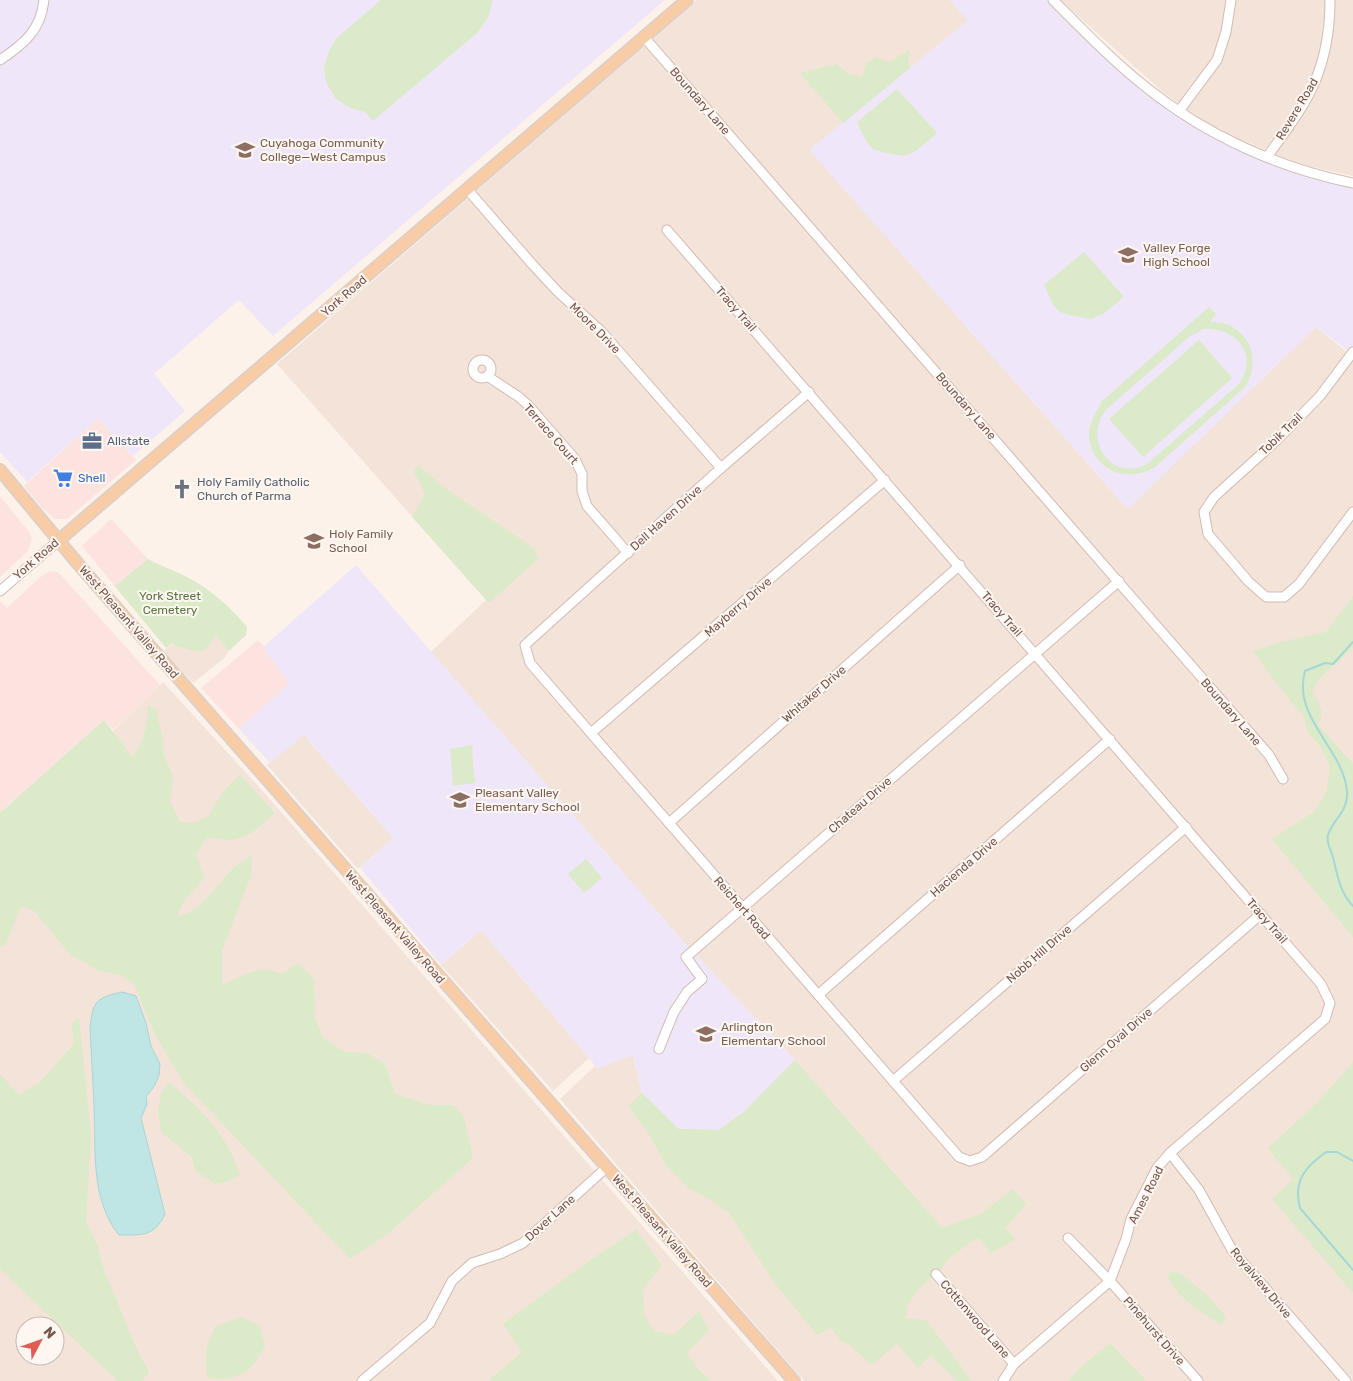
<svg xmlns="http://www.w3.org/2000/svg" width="1353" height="1381" font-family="Rubik,sans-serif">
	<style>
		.residential { fill: #f4e3d9; fill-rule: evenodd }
		.commercial { fill: #fce3df }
		.education { fill: #efe7f9 }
		.green { fill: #dbeac8; fill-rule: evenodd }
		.water { fill: #bfe6e5; stroke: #a5d7d7 }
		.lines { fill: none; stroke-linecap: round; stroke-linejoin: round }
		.stream { stroke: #a5d7d7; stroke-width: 2 }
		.minor-casing { stroke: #d1bbb2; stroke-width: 11 }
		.major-casing { stroke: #d9d0cd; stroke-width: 14 }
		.minor { stroke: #fff; stroke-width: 9 }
		.major { stroke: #f8cca6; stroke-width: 11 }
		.labels { text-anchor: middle; stroke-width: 4; stroke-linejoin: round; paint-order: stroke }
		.street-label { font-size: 12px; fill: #77564e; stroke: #fef7f1 }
		.education-label { font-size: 12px; fill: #785e54; stroke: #fef7f1; text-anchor: start }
		.service-label { font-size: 12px; fill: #4e5e75; stroke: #fef7f1; text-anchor: start }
		.shop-label { font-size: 12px; fill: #366cbe; stroke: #fef7f1; text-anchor: start }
		.worship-label { font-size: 12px; fill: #5b616d; stroke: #fef7f1; text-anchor: start }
		.park-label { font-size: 12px; fill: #5a7642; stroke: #fef7f1 }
	</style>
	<rect width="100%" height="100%" fill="#fcf2ea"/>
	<g class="residential">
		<polygon points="697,0 950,0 968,21 810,150 1127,508 1316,327 1353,357 1353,1381 804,1381 560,1099 596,1065 598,1068 633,1055 642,1093 795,1060 680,938 431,652 486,600 277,364"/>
		<polygon points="1060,0 1353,0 1353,176 1308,166 1284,158 1208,125 1163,92"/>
		<polygon points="200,618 229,651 224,658 193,683 163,652"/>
		<path d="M163,682L260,788L778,1381H0V813L114,730ZM25,1326H55V1356H25Z"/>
		<polygon points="303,734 393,838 358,869 267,765"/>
		<polygon points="481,930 589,1058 553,1091 441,965"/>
	</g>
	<g class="commercial">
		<polygon points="98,418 136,460 67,519 55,519 41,507 24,486"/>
		<polygon points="0,496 30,533 32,539 28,551 0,577"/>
		<polygon points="111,519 148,559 117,586 113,584 82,546"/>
		<polygon points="50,571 57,572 61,575 160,685 113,730 104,720 0,813 0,603 1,602 7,608 39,578"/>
		<polygon points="258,640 264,646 263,647 290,683 239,729 201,688"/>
	</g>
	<g class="education">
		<polygon points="0,0 665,0 273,336 239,300 154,374 185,411 133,456 98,418 27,482 0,452"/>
		<polygon points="950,0 1053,0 1087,33 1179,111 1267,157 1353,183 1353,352 1352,354 1316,327 1128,509 809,150 967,21"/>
		<polygon points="356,565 680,938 795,1060 745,1111 719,1130 678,1129 642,1093 633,1055 598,1069 481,930 441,965 360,868 393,838 304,735 270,763 239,729 289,683 263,647"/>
	</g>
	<g class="green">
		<polygon points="381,0 492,0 492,3 488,18 478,32 373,121 365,112 350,108 336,99 326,83 324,68 329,51 337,38"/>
		<polygon points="910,49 908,61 910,68 843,123 800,73 837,64 848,74 862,77 867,63 876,57 890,62"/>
		<polygon points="897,89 937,133 916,151 904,156 881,152 873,149 867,143 857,122"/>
		<polygon points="1084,252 1124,297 1103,314 1091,319 1069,315 1060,312 1054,306 1044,285"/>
		<path d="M1209,307L1216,314L1210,322C1216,322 1223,322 1229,325C1254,337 1259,365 1245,387L1154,468C1125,484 1090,469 1089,434C1089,421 1098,412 1101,402ZM1203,329C1236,327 1260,354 1239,384L1147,464C1112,483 1080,439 1108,408L1189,337Z"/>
		<polygon points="1199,340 1232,378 1143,457 1109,419"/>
		<polygon points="418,465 449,491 534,548 538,559 489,603 412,517 425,494 414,472"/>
		<path d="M148,559C160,566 174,570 187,577C210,589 230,607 247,627L246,635L229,651L215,635C206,651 206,654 187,649C181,647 176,647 172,643L166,648L113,584L117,585Z"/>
		<path d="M1353,596V648L1322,676L1312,691C1320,704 1325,710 1318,725L1353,764V937L1272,839L1314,812L1327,791L1330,766L1320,746L1307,731L1304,717L1277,684L1253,651L1281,642L1326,632Z"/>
		<path d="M148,704L156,710L163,740V753L173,777L170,801L180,822H195L209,816C217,799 226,787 240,775L275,813C249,835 243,845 207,837L196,854L204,878L184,901L177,916C203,913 218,881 236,866C241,862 247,859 252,855L251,875L222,951V984C245,977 258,963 282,974L298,963L314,979L315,1018L323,1038L344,1052L367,1053L385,1064L395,1094L430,1105H453L464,1117L473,1158L386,1235L350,1259L183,1082L155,1035L135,986L122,975L99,971L70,954L34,911L21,906L6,944L0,947V813L104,720L133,758C145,739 147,726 148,704Z"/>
		<polygon points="472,745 473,751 472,751 475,783 453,786 450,749"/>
		<polygon points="586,859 602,878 584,893 568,874"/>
		<polygon points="79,1017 91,1136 86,1222 97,1244 104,1270 137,1350 149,1372 142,1381 118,1381 0,1269 0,1074 19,1095 40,1082 74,1044 72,1023"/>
		<polygon points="795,1060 942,1228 982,1213 1013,1189 1026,1204 1005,1228 1016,1239 991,1253 979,1238 972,1241 948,1259 942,1268 919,1289 907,1305 906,1318 926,1320 972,1381 957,1381 930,1355 918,1368 897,1344 872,1365 846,1342 841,1341 831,1327 817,1335 776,1285 729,1213 707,1198 690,1189 666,1165 647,1131 628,1106 642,1093 679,1129 719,1130 745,1111"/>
		<path d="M1353,1061V1293L1272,1199L1293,1179L1268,1148C1298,1121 1328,1094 1353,1061Z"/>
		<path d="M169,1082C203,1112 226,1132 240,1175L226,1182L215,1184L195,1170L192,1157L162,1133L158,1112L161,1093Z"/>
		<polygon points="636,1230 662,1265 643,1289 644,1314 654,1331 674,1335 699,1311 709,1330 687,1353 698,1369 711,1381 488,1381 522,1352 503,1324 589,1261"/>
		<path d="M1170,1272L1180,1273L1208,1296L1226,1317L1222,1325C1200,1312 1182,1301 1168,1279Z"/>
		<path d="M241,1317L260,1326L265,1347C260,1354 256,1362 251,1367C239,1379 222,1381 207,1377C205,1354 205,1346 216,1326Z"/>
		<polygon points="1110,1343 1146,1381 1068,1381 1080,1368"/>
	</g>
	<path class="water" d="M122,992L136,996L146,1023L151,1046L160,1064L159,1075L155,1085L146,1097L147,1104L141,1118L165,1214C154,1237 142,1235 119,1235C90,1199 96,1149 94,1105C93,1079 91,1054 90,1028C93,1002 95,998 122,992Z"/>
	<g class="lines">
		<g class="stream">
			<path d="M1353,642L1333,664L1325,663L1305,671C1292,718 1343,748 1347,791C1349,811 1333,819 1328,835C1326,843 1331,850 1333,857C1337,874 1340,893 1353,906"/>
			<path d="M1353,1161L1337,1152H1326C1305,1167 1293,1181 1300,1208L1353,1270"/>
		</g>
		<defs>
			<g id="minor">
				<path d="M1053,0C1083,30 1114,62 1147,88C1207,136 1279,168 1353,183"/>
				<polyline points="644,37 1269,755 1283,779"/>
				<path d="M0,60C24,44 41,30 44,0"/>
				<polyline points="1179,111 1217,60 1226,32 1231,0"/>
				<path d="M1267,157C1284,133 1305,107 1316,79C1326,54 1330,27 1330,0"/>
				<polyline points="467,189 532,264 558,292 601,331 721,468"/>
				<polyline points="667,230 1321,984 1330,1003 1325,1019 1170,1153 1157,1168 1131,1219 1126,1239 1110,1281 1014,1364 1003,1381"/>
				<polyline points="1353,352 1320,396 1277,440 1214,497 1204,512 1208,534 1248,581 1266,597 1284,597 1299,584 1353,512"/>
				<circle cx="482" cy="369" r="9"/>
				<polyline points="487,376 519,397 528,405 575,459 582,474 582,491 587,506 628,553"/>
				<polyline points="809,392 721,468 525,645 530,663 959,1157 970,1161 982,1157 1261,914"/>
				<polyline points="0,591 58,541"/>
				<polyline points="591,733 885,480"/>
				<polyline points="669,823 960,565"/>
				<polyline points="818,995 1110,739"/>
				<polyline points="659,1049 674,1012 687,992 702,979 686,957 1119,581"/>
				<polyline points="893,1081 1186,827"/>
				<polyline points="1170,1153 1199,1190 1232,1250 1346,1381"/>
				<polyline points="1068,1238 1110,1281 1198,1381"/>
				<polyline points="936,1274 1014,1364"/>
				<polyline points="362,1381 430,1323 452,1281 472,1263 500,1254 523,1243 606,1168"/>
			</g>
			<g id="major">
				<polyline points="0,470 79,565 794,1381"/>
				<polyline points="58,541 687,0"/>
			</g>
		</defs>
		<use href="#minor" class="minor-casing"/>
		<use href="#major" class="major-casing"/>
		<use href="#minor" class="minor"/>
		<use href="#major" class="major"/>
	</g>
	<defs>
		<symbol id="university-bare" viewBox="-9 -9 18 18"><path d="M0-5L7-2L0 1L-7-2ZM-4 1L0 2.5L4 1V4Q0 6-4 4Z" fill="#8d6e63" stroke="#fef7f1" stroke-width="2.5" paint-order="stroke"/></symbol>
		<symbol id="school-bare" viewBox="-9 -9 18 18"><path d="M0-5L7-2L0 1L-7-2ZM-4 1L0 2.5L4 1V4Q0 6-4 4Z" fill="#8d6e63" stroke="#fef7f1" stroke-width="2.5" paint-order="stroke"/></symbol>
		<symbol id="office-bare" viewBox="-9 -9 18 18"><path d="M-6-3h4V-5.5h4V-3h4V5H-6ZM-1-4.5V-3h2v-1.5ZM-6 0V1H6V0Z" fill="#5c6f8a" stroke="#fef7f1" stroke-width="2.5" paint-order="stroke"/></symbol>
		<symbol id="supermarket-bare" viewBox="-9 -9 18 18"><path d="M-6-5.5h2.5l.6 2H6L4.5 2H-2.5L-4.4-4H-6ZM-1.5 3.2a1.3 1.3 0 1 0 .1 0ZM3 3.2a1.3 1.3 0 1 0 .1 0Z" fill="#3f7fe0" stroke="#fef7f1" stroke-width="2.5" paint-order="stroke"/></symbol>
		<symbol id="church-bare" viewBox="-9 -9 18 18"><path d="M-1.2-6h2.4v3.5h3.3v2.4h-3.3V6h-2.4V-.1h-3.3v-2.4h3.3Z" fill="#6b7280" stroke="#fef7f1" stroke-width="2.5" paint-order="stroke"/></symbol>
	</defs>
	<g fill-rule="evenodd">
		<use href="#university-bare" x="231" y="136" width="28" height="28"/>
		<use href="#school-bare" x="1114" y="241" width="28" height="28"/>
		<use href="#office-bare" x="78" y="427" width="28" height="28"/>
		<use href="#supermarket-bare" x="49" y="464" width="28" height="28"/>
		<use href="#church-bare" x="168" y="475" width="28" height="28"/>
		<use href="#school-bare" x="300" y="527" width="28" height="28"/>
		<use href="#school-bare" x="446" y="786" width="28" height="28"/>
		<use href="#school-bare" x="692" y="1020" width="28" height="28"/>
	</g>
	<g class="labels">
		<g class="street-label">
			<text transform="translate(700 101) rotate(49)" y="4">Boundary Lane</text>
			<text transform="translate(1297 109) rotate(-59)" y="4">Revere Road</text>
			<text transform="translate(344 296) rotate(-41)" y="4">York Road</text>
			<text transform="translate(736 309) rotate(49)" y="4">Tracy Trail</text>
			<text transform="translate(595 328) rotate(45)" y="4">Moore Drive</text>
			<text transform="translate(966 406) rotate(49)" y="4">Boundary Lane</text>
			<text transform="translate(551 434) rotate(49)" y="4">Terrace Court</text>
			<text transform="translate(1281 434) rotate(-44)" y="4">Tobik Trail</text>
			<text transform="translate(666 518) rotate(-42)" y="4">Dell Haven Drive</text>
			<text transform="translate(36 559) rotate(-41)" y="4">York Road</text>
			<text transform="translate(738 607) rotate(-41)" y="4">Mayberry Drive</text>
			<text transform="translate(1002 614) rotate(49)" y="4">Tracy Trail</text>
			<text transform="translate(129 622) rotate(49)" y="4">West Pleasant Valley Road</text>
			<text transform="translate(814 694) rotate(-41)" y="4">Whitaker Drive</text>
			<text transform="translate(1231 712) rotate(49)" y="4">Boundary Lane</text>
			<text transform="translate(860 805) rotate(-41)" y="4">Chateau Drive</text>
			<text transform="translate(964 867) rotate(-41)" y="4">Hacienda Drive</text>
			<text transform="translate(742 908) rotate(49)" y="4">Reichert Road</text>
			<text transform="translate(1267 921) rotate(49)" y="4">Tracy Trail</text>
			<text transform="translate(395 927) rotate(49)" y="4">West Pleasant Valley Road</text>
			<text transform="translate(1039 954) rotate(-41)" y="4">Nobb Hill Drive</text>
			<text transform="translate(1116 1040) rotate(-41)" y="4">Glenn Oval Drive</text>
			<text transform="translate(1146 1195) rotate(-63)" y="4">Ames Road</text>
			<text transform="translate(550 1218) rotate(-42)" y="4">Dover Lane</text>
			<text transform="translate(662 1231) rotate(49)" y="4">West Pleasant Valley Road</text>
			<text transform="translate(1261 1283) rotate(50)" y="4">Royalview Drive</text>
			<text transform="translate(975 1319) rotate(49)" y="4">Cottonwood Lane</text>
			<text transform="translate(1154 1331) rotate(49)" y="4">Pinehurst Drive</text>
		</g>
		<g class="education-label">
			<text x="260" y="147">Cuyahoga Community<tspan x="260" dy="14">College—West Campus</tspan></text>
			<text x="1143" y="252">Valley Forge<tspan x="1143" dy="14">High School</tspan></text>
			<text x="329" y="538">Holy Family<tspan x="329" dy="14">School</tspan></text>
			<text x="475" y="797">Pleasant Valley<tspan x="475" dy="14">Elementary School</tspan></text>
			<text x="721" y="1031">Arlington<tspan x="721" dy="14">Elementary School</tspan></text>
		</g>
		<g class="service-label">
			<text x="107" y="445">Allstate</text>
		</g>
		<g class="shop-label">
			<text x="78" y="482">Shell</text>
		</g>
		<g class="worship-label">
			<text x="197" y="486">Holy Family Catholic<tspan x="197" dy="14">Church of Parma</tspan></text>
		</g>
		<g class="park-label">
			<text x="170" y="600">York Street<tspan x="170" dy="14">Cemetery</tspan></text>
		</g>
	</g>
	<g transform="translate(40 1341) rotate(49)"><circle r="24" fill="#fef7f1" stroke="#c8b7b0"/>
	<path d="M0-4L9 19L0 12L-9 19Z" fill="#e15d54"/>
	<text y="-8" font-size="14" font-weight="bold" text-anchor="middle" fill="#77564e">N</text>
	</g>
</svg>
